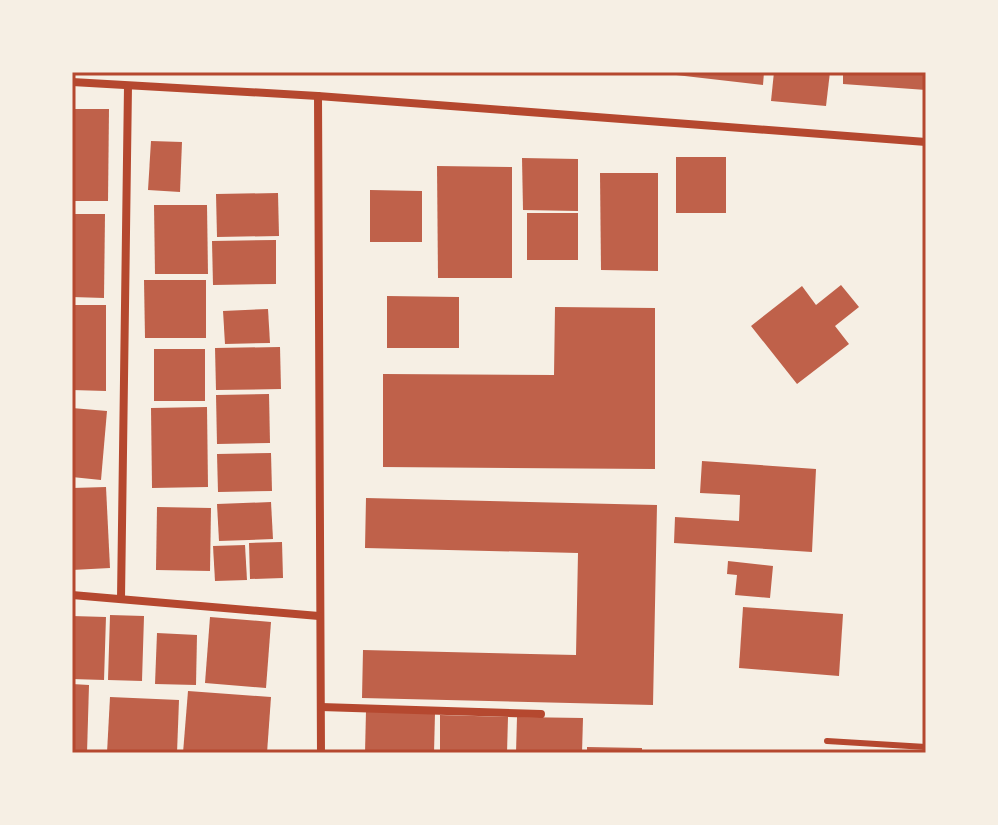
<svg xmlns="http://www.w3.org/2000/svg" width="998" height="825" font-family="'PT Sans',sans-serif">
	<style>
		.building { fill: #bf614a }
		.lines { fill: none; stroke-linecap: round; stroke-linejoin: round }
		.service { stroke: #b5482f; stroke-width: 6 }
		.minor { stroke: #b5482f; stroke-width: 8 }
		.neatline { fill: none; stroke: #b5482f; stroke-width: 3 }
	</style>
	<rect width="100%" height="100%" fill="#f6efe4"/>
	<g class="building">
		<polygon points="650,72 764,72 763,85"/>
		<polygon points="774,72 830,72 826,106 771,101"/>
		<polygon points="843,72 926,72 926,90 843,84"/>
		<polygon points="72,109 109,109 108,201 72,201"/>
		<polygon points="151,141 182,142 180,192 148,190"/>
		<rect x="676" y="157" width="50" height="56"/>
		<polygon points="522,158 578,159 578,211 523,210"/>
		<polygon points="437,166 512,167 512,278 438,278"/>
		<polygon points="600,173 658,173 658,271 601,270"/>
		<polygon points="370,190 422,191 422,242 370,242"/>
		<polygon points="278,193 279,236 217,237 216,194"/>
		<polygon points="154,205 207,205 208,274 155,274"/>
		<rect x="527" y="213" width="51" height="47"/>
		<polygon points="72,214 105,214 104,298 72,297"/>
		<polygon points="276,240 276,284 213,285 212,241"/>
		<polygon points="144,280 206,280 206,338 145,338"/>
		<polygon points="841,285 859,307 835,326 849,344 797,384 751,326 802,286 816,305"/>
		<polygon points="387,296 459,297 459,348 387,348"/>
		<polygon points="72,305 106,305 106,391 72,390"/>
		<polygon points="555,307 655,308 655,469 383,467 383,374 554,375"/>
		<polygon points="268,309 270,343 225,344 223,311"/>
		<polygon points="280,347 281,389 216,390 215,348"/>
		<rect x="154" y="349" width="51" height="52"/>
		<polygon points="269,394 270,443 217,444 216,395"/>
		<polygon points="207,407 208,487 152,488 151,408"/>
		<polygon points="72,408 107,411 101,480 72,477"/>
		<polygon points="271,453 272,491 218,492 217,454"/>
		<polygon points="702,461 816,469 812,552 674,543 675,517 739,521 740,495 700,493"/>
		<polygon points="106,487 110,568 72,570 72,488"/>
		<polygon points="366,498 657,505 653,705 362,698 363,650 576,655 578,553 365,548"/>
		<polygon points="271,502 273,539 219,541 217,504"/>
		<polygon points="157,507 211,508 210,571 156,570"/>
		<polygon points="282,542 283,578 250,579 249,543"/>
		<polygon points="245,545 247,580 215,581 213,546"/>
		<polygon points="728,561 773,566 770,598 735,595 737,575 727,574"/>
		<polygon points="743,607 843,614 839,676 739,668"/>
		<polygon points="110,615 144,616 142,681 108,680"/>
		<polygon points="72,616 106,617 104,680 72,679"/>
		<polygon points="210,617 271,622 266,688 205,683"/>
		<polygon points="157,633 197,635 196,685 155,684"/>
		<polygon points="72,684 89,685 87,753 72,753"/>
		<polygon points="188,691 271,697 267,753 183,753"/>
		<polygon points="110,697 179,700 177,753 107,753"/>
		<polygon points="366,711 435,713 434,753 365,753"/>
		<polygon points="440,715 508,717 507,753 440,753"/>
		<polygon points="517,717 583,718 582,753 516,753"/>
		<polygon points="587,747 642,748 642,753 587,753"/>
	</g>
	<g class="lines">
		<polyline class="service" points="827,741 926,747"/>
		<g class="minor">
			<polyline points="72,82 318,96 926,142"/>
			<polyline points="318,96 321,753"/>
			<polyline points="72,595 319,616"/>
			<polyline points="121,599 128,86"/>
			<polyline points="321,707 541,714"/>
		</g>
	</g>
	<rect width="998" height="825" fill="none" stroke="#f6efe4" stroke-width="148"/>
	<rect x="74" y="74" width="850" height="677" class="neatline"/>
</svg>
